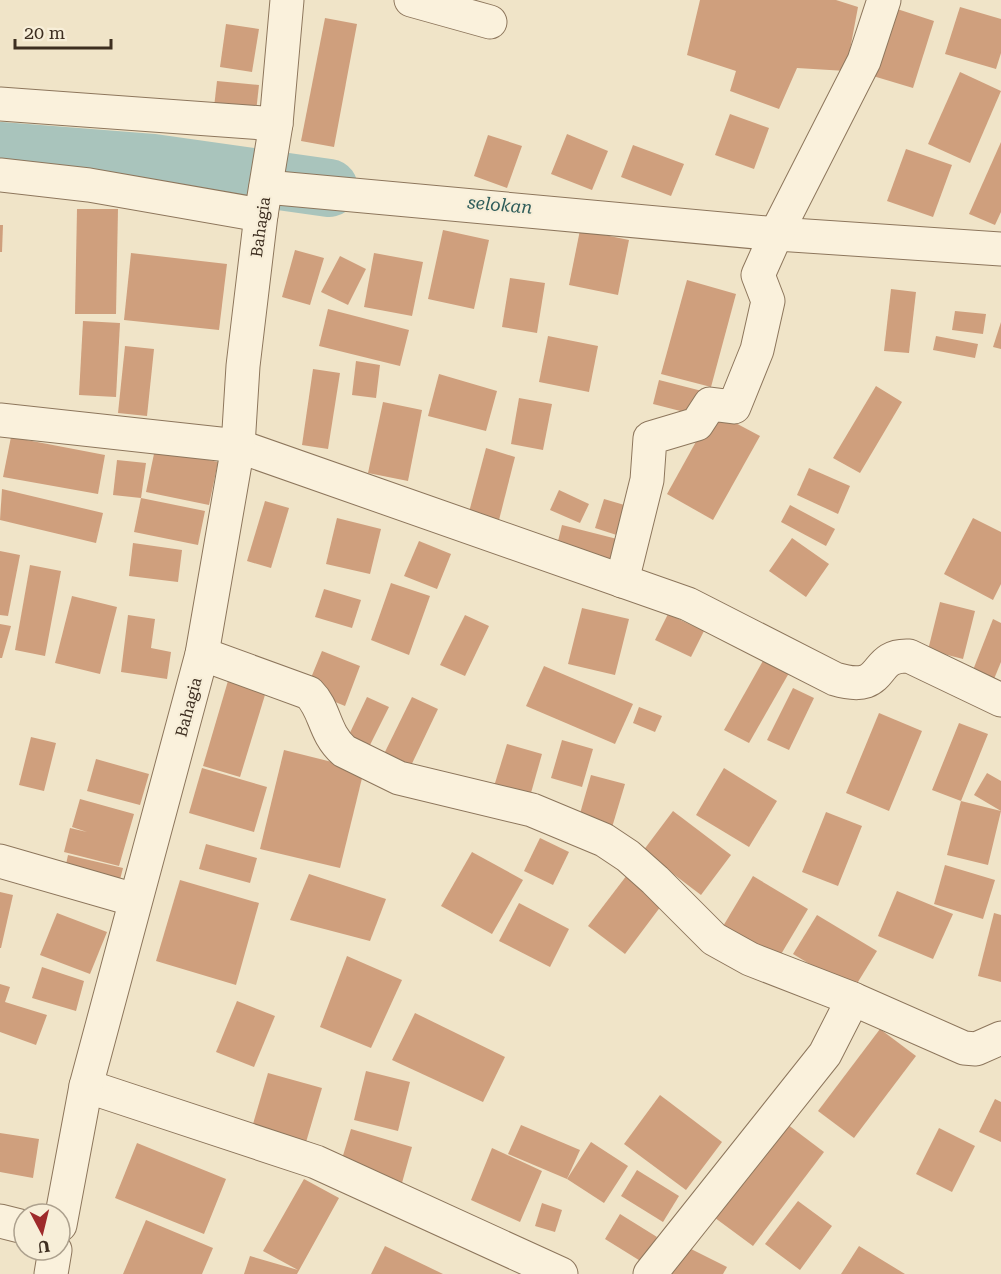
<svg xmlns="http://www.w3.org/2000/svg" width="1001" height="1274" font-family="'Roboto Serif',serif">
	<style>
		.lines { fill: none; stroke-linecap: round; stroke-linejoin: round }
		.river { stroke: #a9c4bc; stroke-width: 58 }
		.building { fill: #cf9f7d }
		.minor-casing { stroke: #8d765c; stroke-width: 35 }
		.minor { stroke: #faf1dc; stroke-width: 33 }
		.labels { text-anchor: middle; stroke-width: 4.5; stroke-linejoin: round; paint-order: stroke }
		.street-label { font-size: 16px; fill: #3d2e20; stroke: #f7eed8 }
		.water-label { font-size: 18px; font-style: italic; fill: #2f5d5a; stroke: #f7eed8 }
	</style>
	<rect width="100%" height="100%" fill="#f0e4c8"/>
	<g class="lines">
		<polyline class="river" points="0,151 153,163 329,188"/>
	</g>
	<g class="building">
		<polygon points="700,0 836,0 858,7 846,71 797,68 779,109 730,91 736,71 687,55"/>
		<polygon points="960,7 1001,19 1001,53 996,69 945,54"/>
		<polygon points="894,8 934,21 913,88 873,76"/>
		<polygon points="325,18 357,24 334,147 301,141"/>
		<polygon points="226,24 259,29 252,72 220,67"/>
		<polygon points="960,72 1001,91 970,163 928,144"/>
		<polygon points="217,81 259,85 255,121 213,116"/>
		<polygon points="730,114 769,128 754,169 715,155"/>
		<polygon points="567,134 608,151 592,190 551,174"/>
		<polygon points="488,135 522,146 507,188 474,176"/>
		<polygon points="1001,142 1001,212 995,225 969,214"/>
		<polygon points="633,145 684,164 671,196 621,177"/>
		<polygon points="906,149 952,165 933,217 887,201"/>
		<polygon points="77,209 118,209 116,314 75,314"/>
		<polygon points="0,225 3,225 2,252 0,252"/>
		<polygon points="443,230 489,240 474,309 428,299"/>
		<polygon points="580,230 629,240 618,295 569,285"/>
		<polygon points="295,250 324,258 310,305 282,297"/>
		<polygon points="131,253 227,264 219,330 124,320"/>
		<polygon points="374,253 423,262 412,316 364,307"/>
		<polygon points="340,256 366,269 348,305 321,292"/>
		<polygon points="510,278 545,283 537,333 502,327"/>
		<polygon points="687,280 736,294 711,387 661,374"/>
		<polygon points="891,289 916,292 909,353 884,351"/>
		<polygon points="328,309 409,330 400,366 319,346"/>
		<polygon points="955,311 986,314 983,334 952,330"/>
		<polygon points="83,321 120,323 116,397 79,395"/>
		<polygon points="1001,322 1001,349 993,347"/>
		<polygon points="548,336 598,346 589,392 539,382"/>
		<polygon points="936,336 978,344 975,358 933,350"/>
		<polygon points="125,346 154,349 147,416 118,413"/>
		<polygon points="356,361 380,365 376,398 352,395"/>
		<polygon points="313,369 340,373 328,449 302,445"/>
		<polygon points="439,374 497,391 486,431 428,416"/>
		<polygon points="659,380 702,391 696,415 653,404"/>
		<polygon points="876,386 902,402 860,473 833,458"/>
		<polygon points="519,398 552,404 543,450 511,444"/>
		<polygon points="383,402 422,410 408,481 368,473"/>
		<polygon points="713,411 760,436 713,520 667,494"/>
		<polygon points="11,437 105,455 98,494 3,477"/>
		<polygon points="486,448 515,457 499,520 469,512"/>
		<polygon points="155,449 218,462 209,505 146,492"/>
		<polygon points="117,460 146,463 141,498 113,495"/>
		<polygon points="809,468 850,486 838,514 797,495"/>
		<polygon points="2,489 103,513 96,543 0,520"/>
		<polygon points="559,490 589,504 580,523 550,510"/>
		<polygon points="141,498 205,511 198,545 134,532"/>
		<polygon points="604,499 638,509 629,539 595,528"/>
		<polygon points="265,501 289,508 271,568 247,561"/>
		<polygon points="790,505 835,529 826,546 781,522"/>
		<polygon points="337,518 381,529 370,574 326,564"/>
		<polygon points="973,518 1001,532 1001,584 993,600 944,574"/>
		<polygon points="562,525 625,541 617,569 555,553"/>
		<polygon points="792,538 829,564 806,597 769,571"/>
		<polygon points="419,541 451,554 437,589 404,576"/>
		<polygon points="133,543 182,550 178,582 129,576"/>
		<polygon points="0,551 20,555 8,616 0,615"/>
		<polygon points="30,565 61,571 45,656 15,650"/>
		<polygon points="391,583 430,596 409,655 371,640"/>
		<polygon points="324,589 361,600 352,628 315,617"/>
		<polygon points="72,596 117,607 100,674 55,663"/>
		<polygon points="940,602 975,611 963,659 928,650"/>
		<polygon points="582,608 629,619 615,675 568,664"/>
		<polygon points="668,614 704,631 691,657 655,640"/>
		<polygon points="128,615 155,619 151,648 171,652 167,679 121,672"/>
		<polygon points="465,615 489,626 465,676 440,665"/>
		<polygon points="993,619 1001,623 1001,662 994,679 973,670"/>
		<polygon points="0,624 11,626 2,658 0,658"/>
		<polygon points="322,651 360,666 345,706 306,690"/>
		<polygon points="764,659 789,673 749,743 724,730"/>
		<polygon points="544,666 633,704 615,744 526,706"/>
		<polygon points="230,674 268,685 240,777 203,766"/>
		<polygon points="793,688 814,698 789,750 767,740"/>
		<polygon points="367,697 389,707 367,751 346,741"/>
		<polygon points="412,697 438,709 408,772 381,760"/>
		<polygon points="639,707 662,716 655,732 633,723"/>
		<polygon points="879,713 922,731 889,811 846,793"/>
		<polygon points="959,723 988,734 961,801 1001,811 988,865 947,855 961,801 932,790"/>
		<polygon points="31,737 56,743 44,791 19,785"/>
		<polygon points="562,740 593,749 582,787 551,778"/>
		<polygon points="507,744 542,754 527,807 491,796"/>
		<polygon points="284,750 364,770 340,868 260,849"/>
		<polygon points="96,759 149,774 140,805 87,791"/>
		<polygon points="202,768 267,787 254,832 189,813"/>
		<polygon points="724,768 777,801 749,847 696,815"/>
		<polygon points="987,773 1001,781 1001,811 974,795"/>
		<polygon points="591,775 625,784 610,834 577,824"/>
		<polygon points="80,799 134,814 119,866 64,852 70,828 87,832 72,827"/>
		<polygon points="673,811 731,855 701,895 643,851"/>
		<polygon points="826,812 862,826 838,886 802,872"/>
		<polygon points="540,838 569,852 553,885 524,871"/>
		<polygon points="206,844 257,858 250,883 199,869"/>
		<polygon points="472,852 523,880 492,934 441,906"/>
		<polygon points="68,855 123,868 117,891 63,878"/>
		<polygon points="945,865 995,880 983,919 934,904"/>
		<polygon points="309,874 386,899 370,941 290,920"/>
		<polygon points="627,875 664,902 625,954 588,926"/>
		<polygon points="753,876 808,909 774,966 719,933"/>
		<polygon points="180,880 259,903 236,985 156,961"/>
		<polygon points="897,891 953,914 933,959 878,936"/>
		<polygon points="0,892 13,895 1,948 0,948"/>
		<polygon points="519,903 569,929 550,967 499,941"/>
		<polygon points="57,913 107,932 90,974 40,955"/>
		<polygon points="994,913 1001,915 1001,982 978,976"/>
		<polygon points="817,915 877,951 853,990 793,954"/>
		<polygon points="347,956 402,980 371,1048 320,1027"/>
		<polygon points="42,967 84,981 76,1011 32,998"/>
		<polygon points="0,984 10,987 5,1002 47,1015 36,1045 0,1032"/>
		<polygon points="237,1001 275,1016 254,1067 216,1052"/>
		<polygon points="415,1013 505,1057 483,1102 392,1060"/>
		<polygon points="880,1029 916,1056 854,1138 818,1111"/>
		<polygon points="366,1071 410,1082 398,1131 354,1120"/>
		<polygon points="268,1073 322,1088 304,1149 250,1134"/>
		<polygon points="660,1095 722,1142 686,1190 624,1144"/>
		<polygon points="995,1099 1001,1102 1001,1142 979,1132"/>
		<polygon points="779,1118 824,1152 753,1246 707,1212"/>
		<polygon points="521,1125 580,1150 567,1179 508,1154"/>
		<polygon points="939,1128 975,1146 952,1192 916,1174"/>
		<polygon points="351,1129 412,1147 400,1190 338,1172"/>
		<polygon points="0,1133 39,1139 33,1178 0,1172"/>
		<polygon points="591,1142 628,1166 604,1203 567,1179"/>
		<polygon points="137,1143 226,1179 204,1234 115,1198"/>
		<polygon points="492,1148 542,1171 520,1222 471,1200"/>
		<polygon points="637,1170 679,1196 663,1222 621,1196"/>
		<polygon points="304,1179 339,1198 297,1274 244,1274 250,1256 298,1270 263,1251"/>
		<polygon points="798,1201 832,1226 800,1270 765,1244"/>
		<polygon points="542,1203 562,1210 555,1232 535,1226"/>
		<polygon points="620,1214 657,1237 642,1262 605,1239"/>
		<polygon points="146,1220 213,1248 202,1274 123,1274"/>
		<polygon points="683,1245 727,1267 723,1274 669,1274"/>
		<polygon points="385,1246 443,1274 371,1274"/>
		<polygon points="859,1246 905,1274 841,1274"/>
	</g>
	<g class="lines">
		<defs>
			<g id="minor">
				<polyline points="411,0 490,22"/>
				<polyline points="0,104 276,124"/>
				<polyline points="0,175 89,185 261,215"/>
				<polyline points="266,187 777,234 1001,249"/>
				<path d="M0,420L238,446L688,604L835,679C889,695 869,654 909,656L1001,700"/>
				<polyline points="622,581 647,480 650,438 697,424 710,404 734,407 757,350 768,301 758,275 779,228 864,61 884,0"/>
				<path d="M202,654L309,693C326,710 323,732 344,751L399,778L532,810L604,840L628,856L655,880L714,939L750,959L853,999"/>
				<polyline points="0,861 135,900"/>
				<polyline points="86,1086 316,1162 561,1274"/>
				<polyline points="0,1221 24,1227"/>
				<polyline points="60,1225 86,1086 202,654 238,446 243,366 261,215 276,124 287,0"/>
				<polyline points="51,1274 55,1250"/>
				<polyline points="650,1274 825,1054 853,999 964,1048 976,1049 1001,1038"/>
			</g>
		</defs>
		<use href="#minor" class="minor-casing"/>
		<use href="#minor" class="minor"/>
	</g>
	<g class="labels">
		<g class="street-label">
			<text transform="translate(260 227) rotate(-82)" y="6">Bahagia</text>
			<text transform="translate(188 707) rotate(-75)" y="6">Bahagia</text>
		</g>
		<g class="water-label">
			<text transform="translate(500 205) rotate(5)" y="6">selokan</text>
		</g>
	</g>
	<g transform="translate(42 1232) rotate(173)"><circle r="28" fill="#f7eed8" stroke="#ada18e" stroke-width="1.5"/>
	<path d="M0-4.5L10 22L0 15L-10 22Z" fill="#9e2a2b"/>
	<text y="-9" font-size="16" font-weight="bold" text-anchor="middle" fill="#3d2e20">U</text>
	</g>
	<path d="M15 39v9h96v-9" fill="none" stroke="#3d2e20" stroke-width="3"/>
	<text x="24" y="39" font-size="18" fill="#3d2e20" stroke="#f7eed8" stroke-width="4.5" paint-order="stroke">20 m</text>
</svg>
